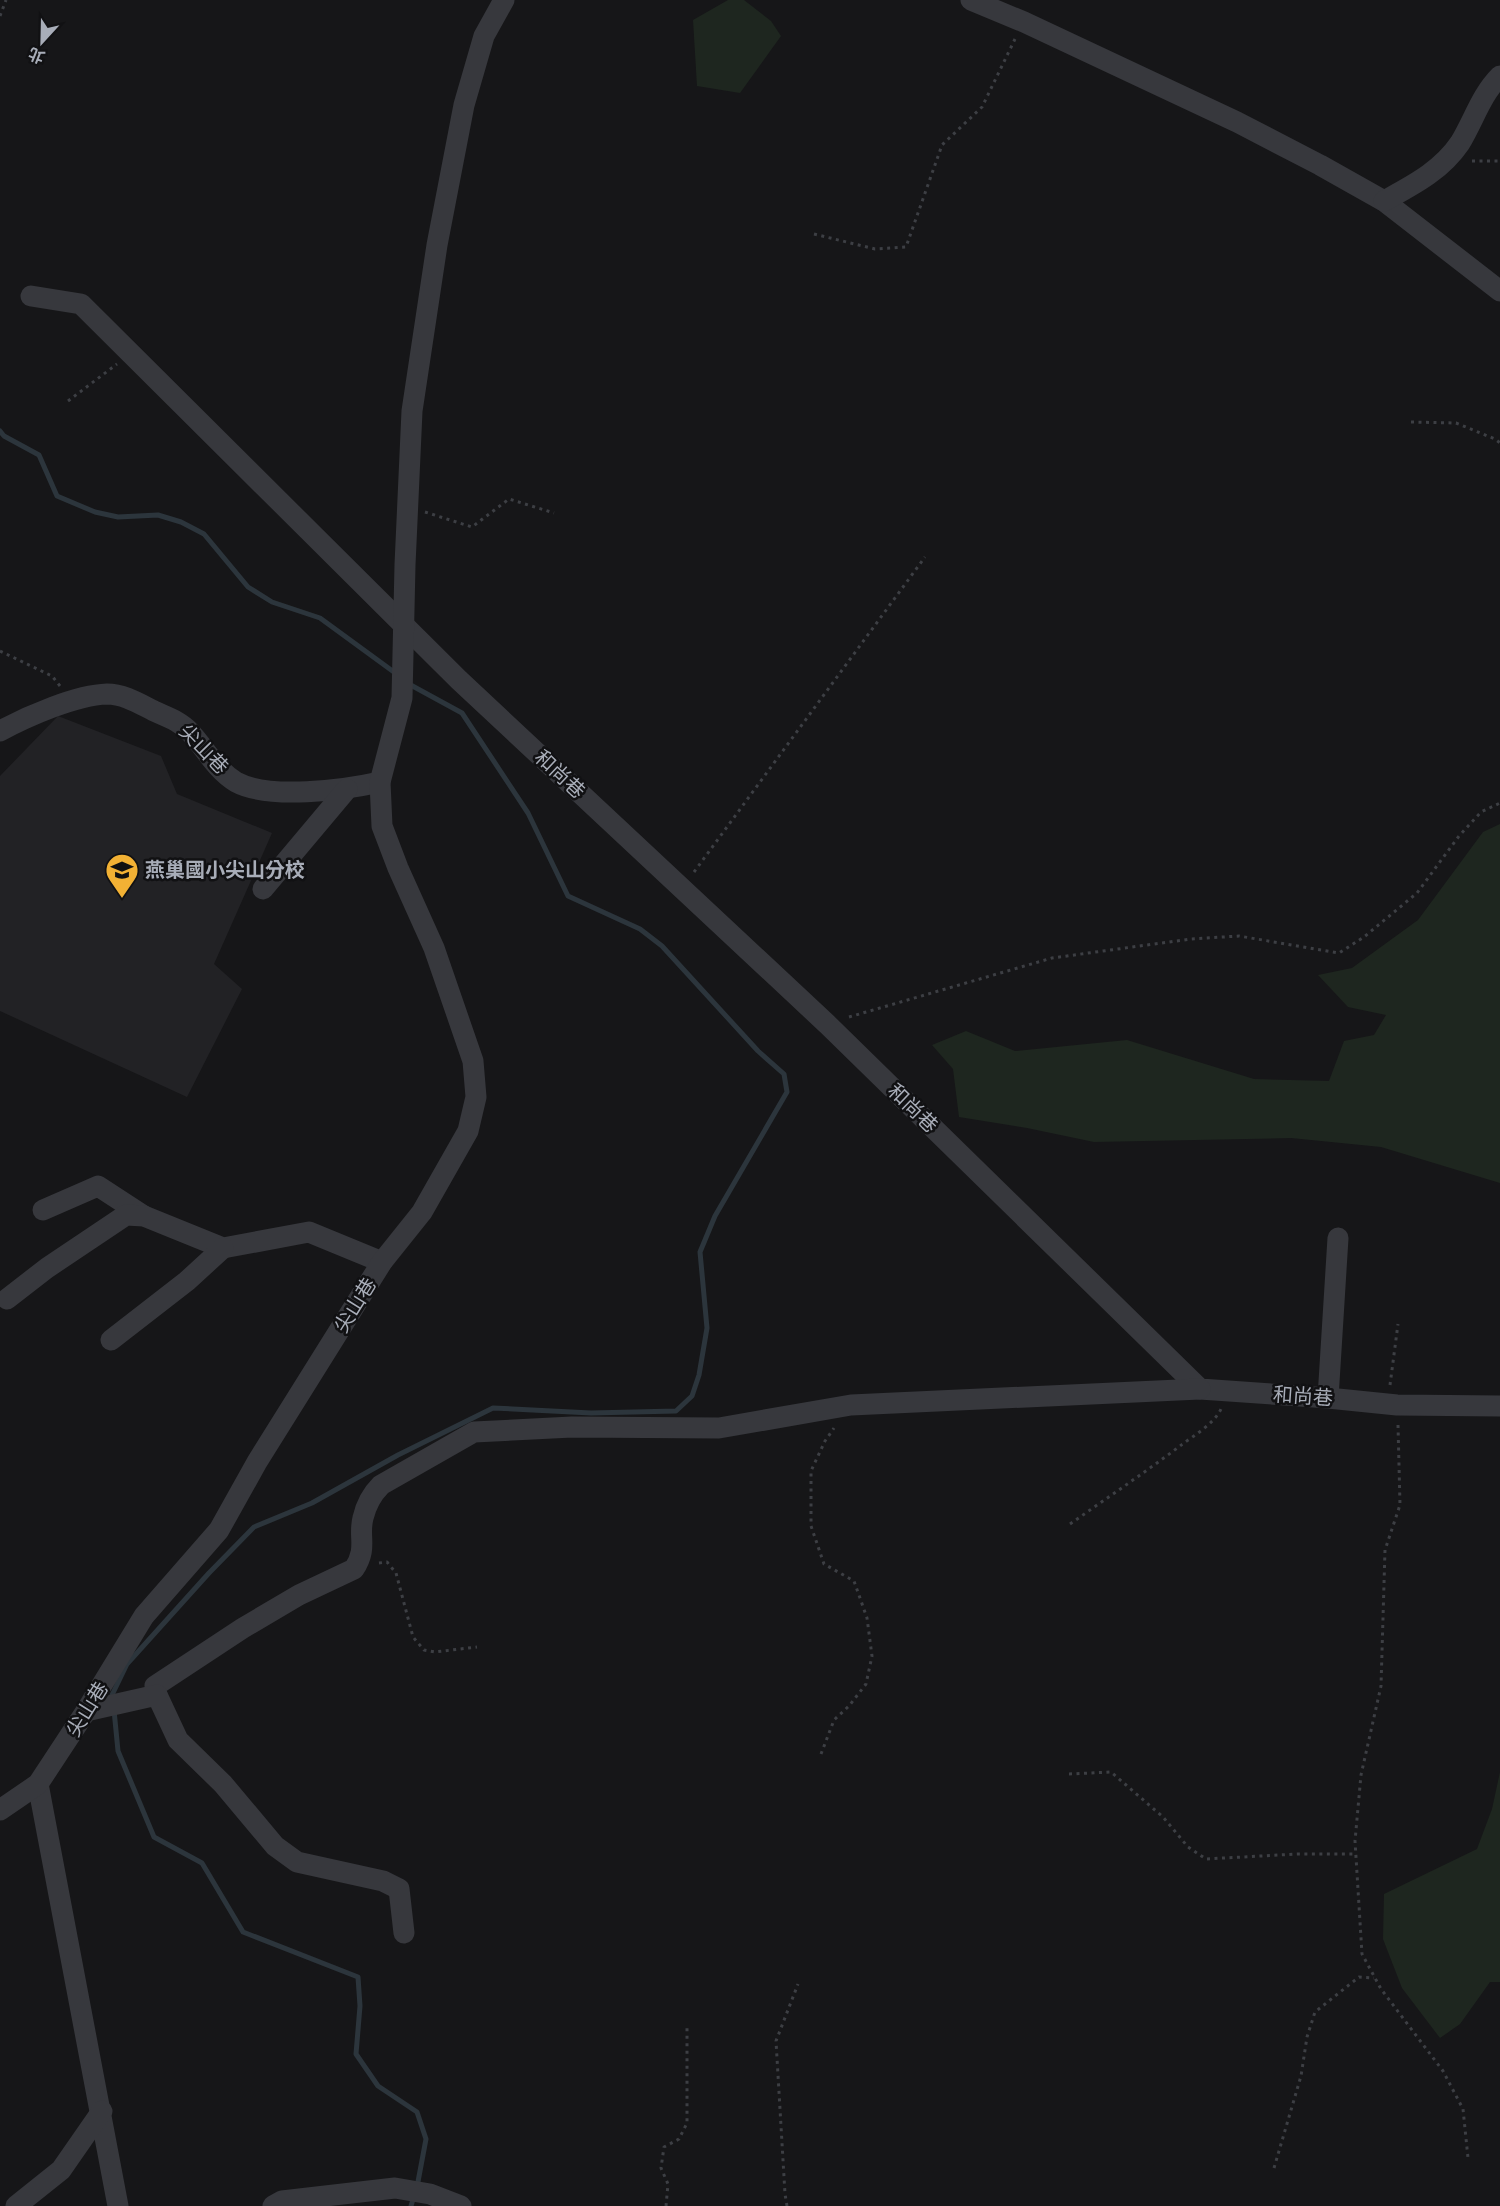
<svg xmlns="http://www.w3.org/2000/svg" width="1500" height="2206" font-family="'Varela Round','Noto Sans TC',sans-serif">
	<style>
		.built { fill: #222225 }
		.green { fill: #1e261f }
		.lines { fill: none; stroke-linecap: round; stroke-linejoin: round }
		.stream { stroke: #2c353c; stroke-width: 5 }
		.path { stroke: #3d3f44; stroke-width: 3; stroke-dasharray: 3 4.5; stroke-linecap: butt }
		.minor { stroke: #37383d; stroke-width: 21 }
		.labels { text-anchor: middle; stroke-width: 5; stroke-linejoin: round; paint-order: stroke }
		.street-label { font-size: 20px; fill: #a8adb8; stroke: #111113 }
		.poi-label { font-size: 20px; font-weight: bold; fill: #a8adb8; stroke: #111113; text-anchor: start }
	</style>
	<rect width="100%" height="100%" fill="#161618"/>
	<polygon class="built" points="58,716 161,756 177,794 272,833 214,964 242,989 187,1097 0,1011 0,776"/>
	<g class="green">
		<polygon points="728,0 744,0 771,21 781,36 740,93 697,86 693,20"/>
		<polygon points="1500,824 1500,1183 1381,1147 1291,1138 1094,1142 1027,1128 959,1117 953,1069 932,1045 966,1031 1015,1051 1127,1040 1254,1079 1329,1081 1344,1041 1374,1035 1386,1015 1348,1007 1318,975 1352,968 1418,920 1483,832"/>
		<polygon points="1500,1772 1500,1982 1490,1982 1460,2024 1440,2038 1402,1988 1383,1939 1384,1894 1477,1849 1492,1809"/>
	</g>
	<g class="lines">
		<g class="stream">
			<polyline points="0,431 4,436 39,455 57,496 95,512 118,517 158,515 181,522 204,534 248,587 272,602 320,618 398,675"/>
			<polyline points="113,1701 112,1695 127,1664 209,1573 254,1527 312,1503 398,1455 493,1408 591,1413 676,1411 692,1396 699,1375 707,1328 700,1252 715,1216 787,1092 784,1074 758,1051 662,946 640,929 568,896 528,813 462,713 407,683"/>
			<polyline points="114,1710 118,1751 154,1837 202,1863 243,1932 358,1977 360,2006 356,2054 378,2086 417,2112 426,2139 417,2187"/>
			<polyline points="411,2206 414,2196"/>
		</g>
		<g class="path">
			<polyline points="0,16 6,0"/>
			<polyline points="1472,161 1500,161"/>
			<polyline points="814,234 875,249 906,247 942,145 982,107 1015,39"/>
			<polyline points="68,401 117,364"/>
			<polyline points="1411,422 1456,423 1495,439 1500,443"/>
			<polyline points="425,512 472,527 509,499 554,513"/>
			<polyline points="0,651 52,676 60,686"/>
			<polyline points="694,872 925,557"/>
			<polyline points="849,1017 1052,958 1191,939 1239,936 1339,953 1364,937 1417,893 1459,836 1481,812 1500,803"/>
			<polyline points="1390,1385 1398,1324"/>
			<polyline points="1398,1425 1400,1505 1385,1550 1381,1686 1361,1775 1355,1841 1362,1954 1381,1989 1443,2071 1463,2109 1468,2158"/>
			<path d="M1070,1524C1107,1498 1144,1473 1180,1446C1193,1436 1214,1424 1221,1409"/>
			<polyline points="379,1563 387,1562 396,1573 413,1637 424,1650 435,1652 477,1647"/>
			<polyline points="821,1754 834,1720 849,1706 866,1684 872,1656 867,1618 854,1581 824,1564 811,1526 811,1471 825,1441 834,1428"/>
			<polyline points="1069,1774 1111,1772 1163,1817 1188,1847 1206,1859 1297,1854 1355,1854"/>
			<polyline points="1274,2168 1301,2076 1307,2037 1315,2012 1359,1977 1374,1978"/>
			<polyline points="666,2206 668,2184 661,2168 664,2147 679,2139 687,2123 687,2026"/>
			<polyline points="787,2206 785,2194 776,2041 798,1984"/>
		</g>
		<g class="minor">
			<polyline points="971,0 1024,22 1237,122 1320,165 1384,201 1500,291"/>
			<path d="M1384,201C1413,185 1441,171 1460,143C1474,120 1481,95 1500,76"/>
			<polyline points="31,296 81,304 459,680 827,1024 1200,1389 1328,1398 1397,1405 1500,1406"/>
			<path d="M0,731C28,716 76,695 107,694C124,694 140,704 154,711C167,717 180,721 190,732C205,748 216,770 236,782C269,800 344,790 380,782"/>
			<polyline points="263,889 347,789"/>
			<polyline points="43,1210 98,1186 144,1216"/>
			<polyline points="7,1299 47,1268 126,1215 144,1216 223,1248 309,1232 382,1262"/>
			<polyline points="111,1340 187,1281 223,1248"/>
			<polyline points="1328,1398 1338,1238"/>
			<path d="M157,1695L155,1686L243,1628L299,1595L354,1569C368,1548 358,1537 363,1518C366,1505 372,1494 381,1485L474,1432L572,1427L719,1428L851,1405L1200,1389"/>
			<polyline points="86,1711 157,1695 178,1740 223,1784 275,1846 297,1862 383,1881 399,1889 404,1933"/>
			<polyline points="38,1784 118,2206"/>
			<polyline points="0,1810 38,1784 86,1711 144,1616 219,1530 257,1462 382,1262 422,1212 468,1131 476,1097 473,1061 434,948 398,868 382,826 380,782 402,698 405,565 412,411 437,245 464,105 484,36 504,0"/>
			<polyline points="16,2206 61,2170 102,2111"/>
			<polyline points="273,2206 282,2201 395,2188 430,2194 461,2206"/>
		</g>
	</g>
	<defs>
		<symbol id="school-pin" viewBox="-11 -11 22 30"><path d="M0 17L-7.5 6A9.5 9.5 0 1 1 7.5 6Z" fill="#f2b134" stroke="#111113"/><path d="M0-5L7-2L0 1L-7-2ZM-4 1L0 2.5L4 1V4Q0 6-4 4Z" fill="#111"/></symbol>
	</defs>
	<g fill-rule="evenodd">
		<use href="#school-pin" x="103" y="851" width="38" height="52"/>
	</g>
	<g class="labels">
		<g class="street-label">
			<text transform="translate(204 749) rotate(46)" y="7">尖山巷</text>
			<text transform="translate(560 774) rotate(43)" y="7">和尚巷</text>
			<text transform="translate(913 1108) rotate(44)" y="7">和尚巷</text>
			<text transform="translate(355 1305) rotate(-58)" y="7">尖山巷</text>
			<text transform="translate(1303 1396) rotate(4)" y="7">和尚巷</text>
			<text transform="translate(87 1709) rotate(-58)" y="7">尖山巷</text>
		</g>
		<g class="poi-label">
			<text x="145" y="877">燕巢國小尖山分校</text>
		</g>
	</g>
	<g transform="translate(42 42) rotate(202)" stroke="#111113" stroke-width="4.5" paint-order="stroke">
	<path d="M0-4.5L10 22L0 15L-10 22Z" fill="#a8adb8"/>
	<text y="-9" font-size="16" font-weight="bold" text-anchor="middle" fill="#a8adb8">北</text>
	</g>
</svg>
